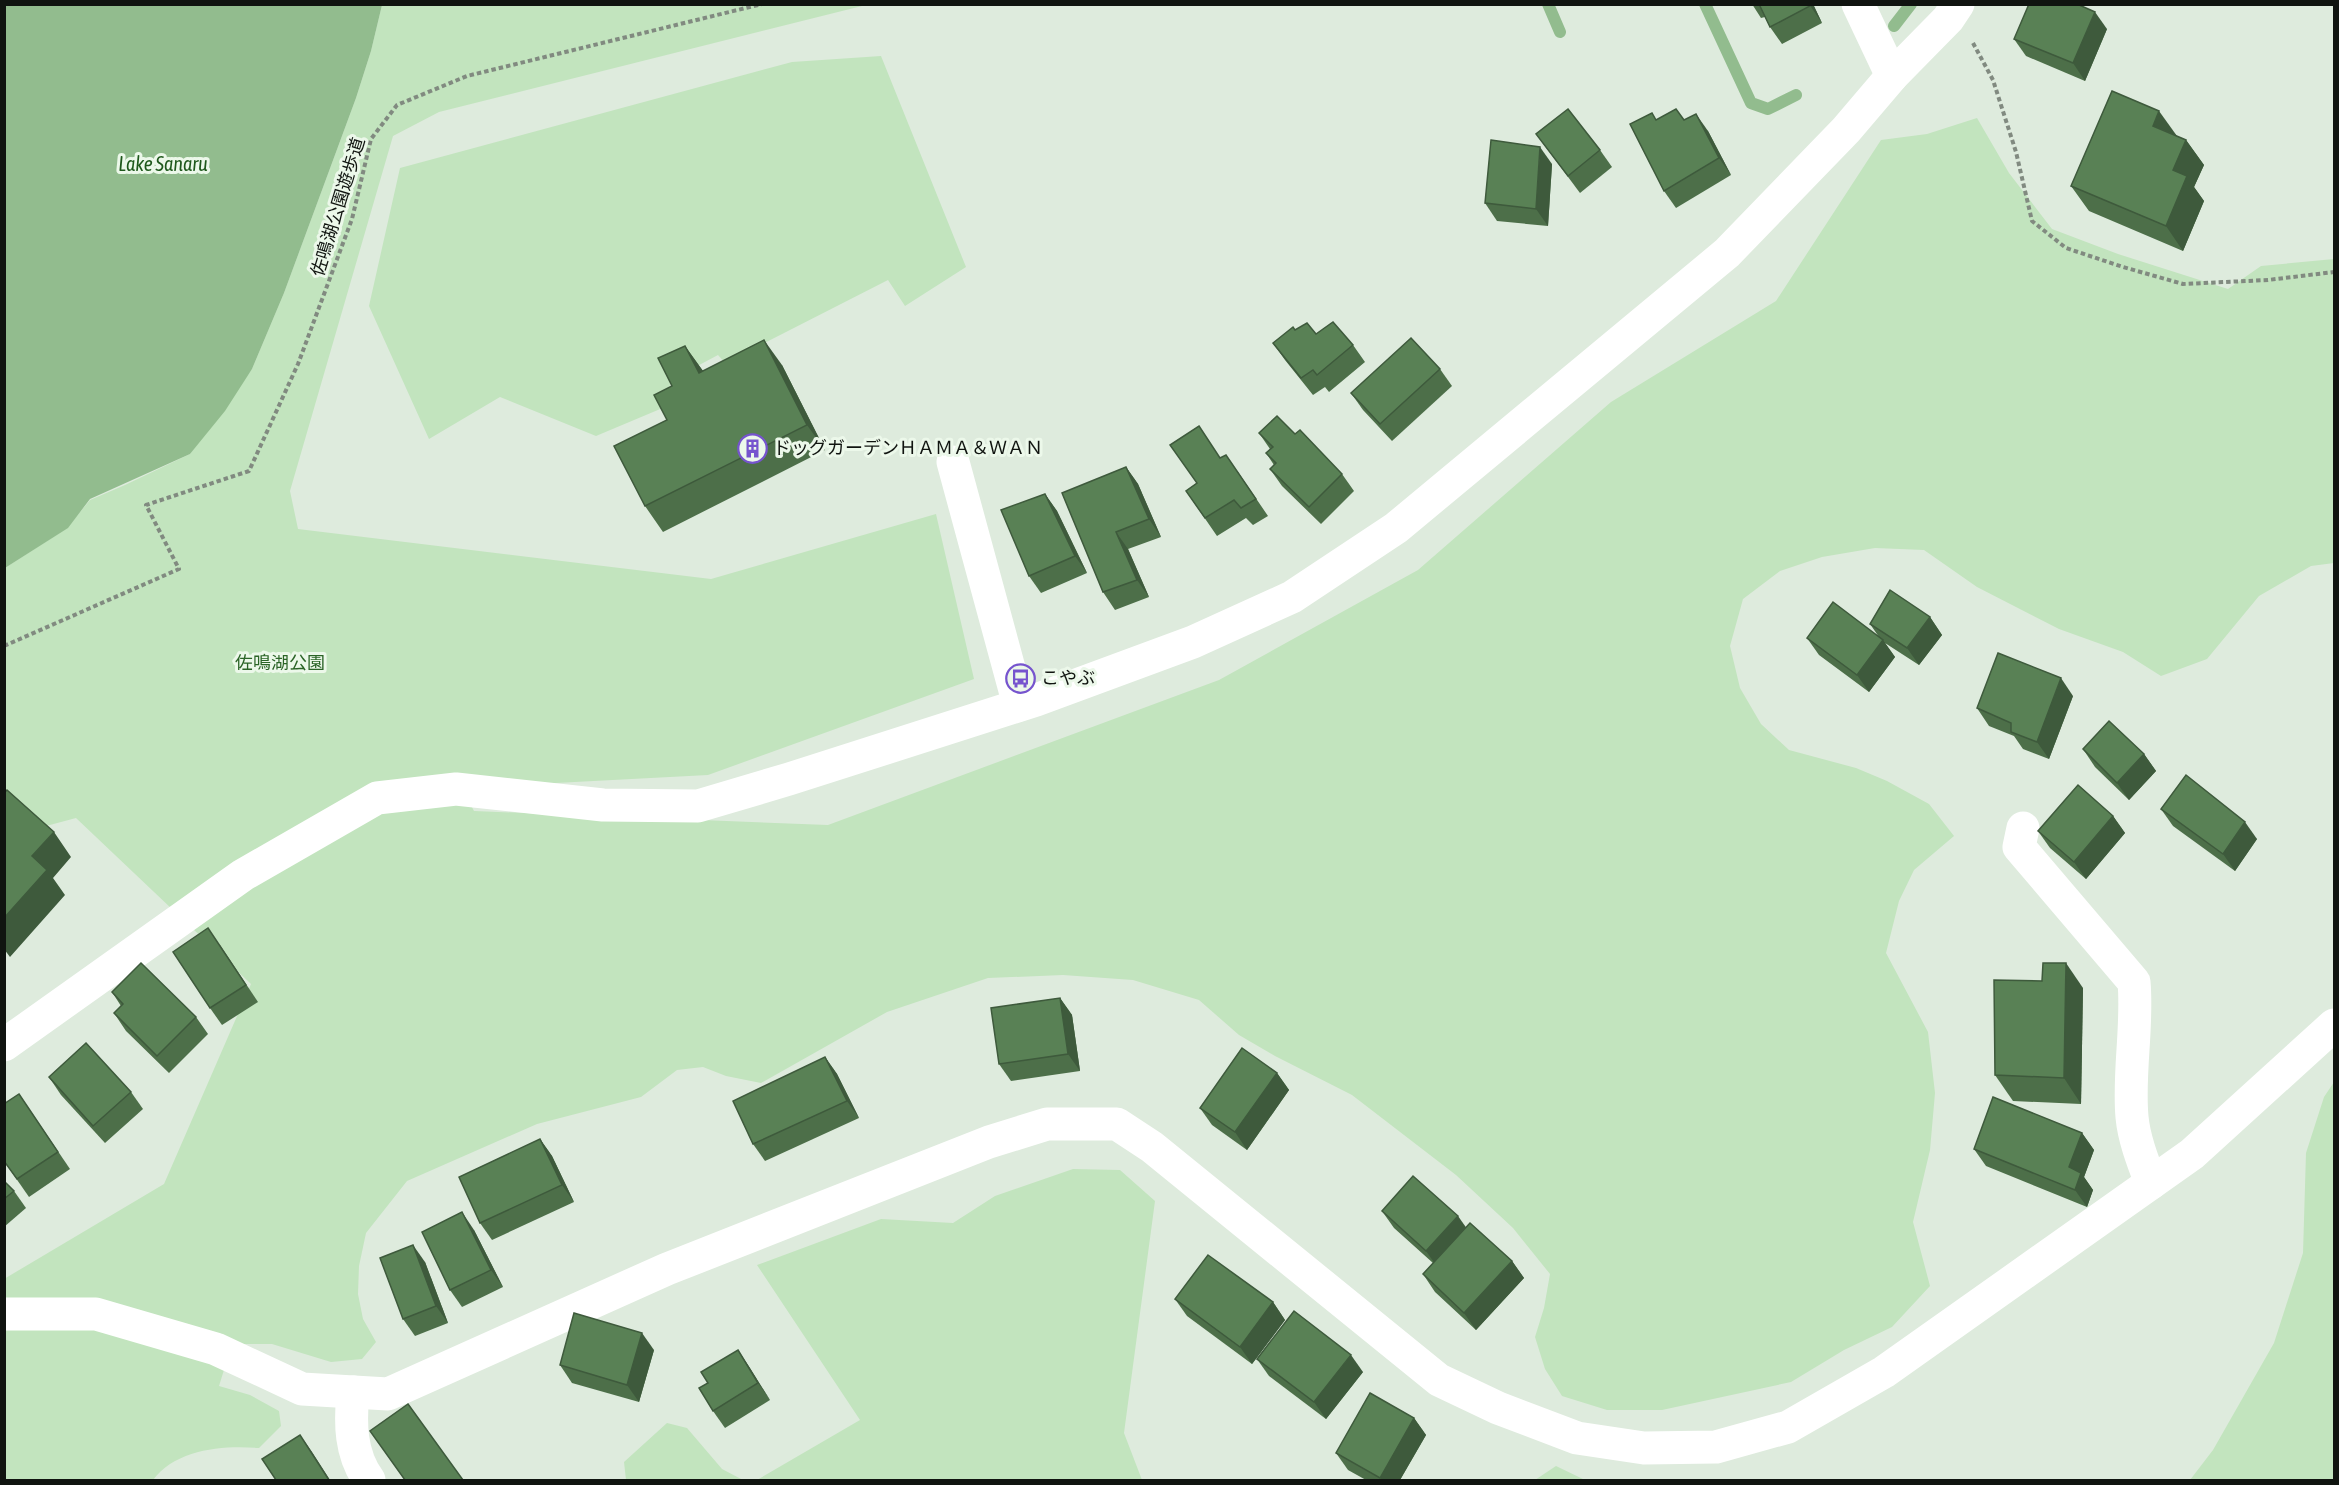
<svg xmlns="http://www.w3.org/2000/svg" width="2339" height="1485" font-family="'Asap Condensed','Noto Sans JP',sans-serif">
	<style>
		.green { fill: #c2e4be }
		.water { fill: #92bc8e }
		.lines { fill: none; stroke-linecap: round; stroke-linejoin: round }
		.stream { stroke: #92bc8e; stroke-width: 12 }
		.path { stroke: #818a80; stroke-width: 4; stroke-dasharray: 4.5 3; stroke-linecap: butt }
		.minor { stroke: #fff; stroke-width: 33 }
		.wall { fill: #4d6f49 }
		.shaded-wall { fill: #3e5a3c }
		.building { fill: #598155; stroke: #3e5a3c; stroke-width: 1.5 }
		.labels { text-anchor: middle; stroke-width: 6; stroke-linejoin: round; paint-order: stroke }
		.street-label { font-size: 18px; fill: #101410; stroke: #ecf8ea }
		.poi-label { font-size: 18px; fill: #101410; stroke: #ecf8ea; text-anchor: start }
		.park-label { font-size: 18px; fill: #2b6427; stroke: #ecf8ea }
		.water-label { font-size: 20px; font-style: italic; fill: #1e581b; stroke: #ecf8ea }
	</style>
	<rect width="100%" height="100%" fill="#deebdd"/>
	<g class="green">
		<path d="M382,5H866L439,112L393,136L290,491L298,529L711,579L936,514L974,679L708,775L462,788L474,811L828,825L1219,680L1418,570L1611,402L1776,301L1881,140L1927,134L1977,118L2009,173L2052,229L2118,254L2228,289L2261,266L2334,259V563L2311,566L2259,596L2207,659L2161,676L2123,652L2059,629L1977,587L1924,550L1875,548L1822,557L1780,571L1743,599L1730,646L1740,688L1761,724L1789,750L1856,768L1887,781L1929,804L1954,836L1914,870L1899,901L1886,953L1928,1032L1935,1093L1930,1150L1913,1222L1930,1286L1892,1327L1844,1350L1791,1382L1662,1410H1607L1562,1396L1545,1369L1535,1337L1544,1308L1550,1274L1513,1228L1456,1175L1352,1095L1275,1056L1239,1035L1199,1000L1133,980L1063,975L988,978L887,1012L761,1083L726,1076L703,1067L677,1070L641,1097L537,1124L407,1181L366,1233L359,1266L358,1294L363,1319L376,1342L362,1359L331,1362L272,1344H232L219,1386L250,1395L279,1411L281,1426L259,1448C223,1445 176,1449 153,1480H5L4,1279L164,1184L251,984L76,818L5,837V568L67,528L90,500L125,485L190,454L252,369L284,293L356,98L371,51Z"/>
		<polygon points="881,56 966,267 905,306 888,280 725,363 718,355 671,380 665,407 596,436 500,397 429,439 369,306 400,168 792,62"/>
		<polygon points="2334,1082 2334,1480 2190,1480 2213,1450 2274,1343 2303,1253 2306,1153 2324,1097"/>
		<polygon points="1073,1169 1120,1170 1155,1201 1124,1433 1142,1480 757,1480 860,1420 757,1265 881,1219 953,1223 995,1196"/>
		<polygon points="667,1423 687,1428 722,1469 743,1480 626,1480 624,1462"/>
		<polygon points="1556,1466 1585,1480 1535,1480"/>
	</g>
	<polygon class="water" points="5,4 382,5 371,51 356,98 284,293 252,369 225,411 190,454 90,499 68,528 5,568"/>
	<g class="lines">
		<g class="stream">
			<polyline points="1548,4 1560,32"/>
			<polyline points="1705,4 1751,103 1768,109 1796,95"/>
			<polyline points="1894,26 1911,4"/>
		</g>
		<g class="path">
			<polyline points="1973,43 1993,80 2016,152 2032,221 2066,248 2123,267 2183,284 2268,280 2334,272"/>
			<polyline points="4,646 179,569 146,505 249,471 298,364 352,219 371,139 397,105 467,76 762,4"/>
		</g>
		<g class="minor">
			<polyline points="1858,4 1892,76"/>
			<polyline points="953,462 1019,705"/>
			<path d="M2023,828L2019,847L2134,982C2138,1027 2128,1072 2132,1117C2134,1139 2143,1162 2151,1183"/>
			<polyline points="4,1045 243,875 377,798 456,789 603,805 698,806 789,779 1036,700 1193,642 1292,597 1396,528 1727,253 1846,130 1892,76 1948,19 1958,4"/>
			<polyline points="4,1314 96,1314 216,1349 302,1389 388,1394 667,1269 989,1142 1047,1124 1117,1124 1152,1147 1439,1380 1498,1408 1577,1438 1644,1448 1716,1447 1788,1427 1884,1372 2192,1154 2334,1025"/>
			<path d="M353,1392C350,1423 350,1454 369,1480"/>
		</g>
	</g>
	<g class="wall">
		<polygon points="1752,4 1813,4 1822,23 1782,44 1770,27 1765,17 1761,18"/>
		<polygon points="2107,29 2085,81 2026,56 2014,39"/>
		<polygon points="1656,120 1684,120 1708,131 1731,175 1676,208 1664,191"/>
		<polygon points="1536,134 1600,150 1612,167 1580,193"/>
		<polygon points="2177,136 2186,140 2204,165 2194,187 2204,201 2183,251 2089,211 2071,186"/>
		<polygon points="1552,164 1548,226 1497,221 1485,203"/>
		<polygon points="1295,330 1353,345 1365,362 1329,392 1325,387 1313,395 1285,360 1273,343"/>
		<polygon points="685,346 703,371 782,365 825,450 663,532 645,506 667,420 672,386"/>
		<polygon points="1440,369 1452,386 1392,441 1363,410 1351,393"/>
		<polygon points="1259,433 1295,434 1342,474 1354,491 1321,524 1282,486 1270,469 1274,465 1266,453 1270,449"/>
		<polygon points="1220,458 1238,472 1268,516 1253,525 1246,518 1217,536 1186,491 1197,483"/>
		<polygon points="1126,467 1138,484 1161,537 1128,549 1149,597 1115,610 1103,592"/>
		<polygon points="1045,494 1057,511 1087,573 1041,593 1029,576"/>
		<polygon points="1930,617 1942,635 1919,665 1885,643 1895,657 1869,692 1819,655 1807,638 1879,637 1870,624"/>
		<polygon points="2073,696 2049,759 2023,749 2014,736 1989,726 1977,708"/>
		<polygon points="2083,749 2144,754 2156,771 2129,800 2095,767"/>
		<polygon points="2161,809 2257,839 2235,871 2173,826"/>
		<polygon points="2113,816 2125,833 2086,879 2050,848 2038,831"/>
		<polygon points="220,945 258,1002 222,1025 210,1008"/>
		<polygon points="2042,981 2083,988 2081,1104 2013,1101 1995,1075"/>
		<polygon points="112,992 196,1017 208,1034 169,1073 126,1031 114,1013 121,1006"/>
		<polygon points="1060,998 1072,1015 1080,1071 1011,1081 999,1064"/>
		<polygon points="825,1057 837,1074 859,1118 765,1161 753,1144"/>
		<polygon points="1277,1073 1289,1090 1247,1150 1212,1125 1200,1108"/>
		<polygon points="49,1077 131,1092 143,1109 105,1143 61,1095"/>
		<polygon points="19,1094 70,1169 29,1197 4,1161"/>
		<polygon points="2082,1133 2094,1150 2084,1177 2093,1190 2087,1207 1986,1166 1974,1149"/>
		<polygon points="540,1139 552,1156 574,1202 492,1240 480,1223"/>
		<polygon points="4,1181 14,1191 26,1208 4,1227"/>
		<polygon points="1382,1211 1466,1228 1512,1261 1524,1278 1476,1330 1435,1292 1423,1274 1433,1263 1394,1228"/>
		<polygon points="474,1230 503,1287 462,1307 450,1290"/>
		<polygon points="425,1262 448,1323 415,1336 403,1319"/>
		<polygon points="1175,1299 1273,1302 1285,1320 1252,1364 1187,1316"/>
		<polygon points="654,1350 639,1402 572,1383 560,1365"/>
		<polygon points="738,1350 770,1400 725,1428 713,1411 708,1383"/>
		<polygon points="1257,1359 1363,1372 1326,1419 1269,1376"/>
		<polygon points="1414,1418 1426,1435 1400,1480 1366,1480 1348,1470 1336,1453"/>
	</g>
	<g class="shaded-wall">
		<polygon points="1809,4 1813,4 1822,23"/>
		<polygon points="2095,12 2107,29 2085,81 2073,63"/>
		<polygon points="2159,111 2177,136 2153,126"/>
		<polygon points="1696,114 1708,131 1731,175 1719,158"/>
		<polygon points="2186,140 2204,165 2194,187 2204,201 2183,251 2166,226 2173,170"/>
		<polygon points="1540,147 1552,164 1548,226 1536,209"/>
		<polygon points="764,340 782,365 825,450 807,425"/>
		<polygon points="685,346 703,371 699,373"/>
		<polygon points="1126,467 1138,484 1161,537 1149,519"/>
		<polygon points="1045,494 1057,511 1087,573 1075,556"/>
		<polygon points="1116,532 1128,549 1149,597 1137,580"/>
		<polygon points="1930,617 1942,635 1919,665 1907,648"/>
		<polygon points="1883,640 1895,657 1869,692 1857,675"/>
		<polygon points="2061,678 2073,696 2049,759 2037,742"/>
		<polygon points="2144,754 2156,771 2129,800 2117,783"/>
		<polygon points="2113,816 2125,833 2086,879 2074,862"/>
		<polygon points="2245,822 2257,839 2235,871 2223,854"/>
		<polygon points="54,832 71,857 53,878 65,895 10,957 4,949 4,918 32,856"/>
		<polygon points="2066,963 2083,988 2081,1104 2064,1078"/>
		<polygon points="1060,998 1072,1015 1080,1071 1068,1054"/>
		<polygon points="825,1057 837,1074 859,1118 847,1101"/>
		<polygon points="1277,1073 1289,1090 1247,1150 1235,1132"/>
		<polygon points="2082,1133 2094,1150 2084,1177 2093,1190 2087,1207 2075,1190 2069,1167"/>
		<polygon points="540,1139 552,1156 574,1202 562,1185"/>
		<polygon points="462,1212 474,1230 503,1287 491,1270"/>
		<polygon points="1458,1216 1470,1233 1438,1268 1426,1251"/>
		<polygon points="413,1245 425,1262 448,1323 436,1306"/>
		<polygon points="1512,1261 1524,1278 1476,1330 1464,1313"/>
		<polygon points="1273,1302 1285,1320 1252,1364 1240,1347"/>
		<polygon points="642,1333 654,1350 639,1402 627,1385"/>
		<polygon points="738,1350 750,1368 770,1400 758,1383"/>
		<polygon points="1351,1355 1363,1372 1326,1419 1314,1402"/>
		<polygon points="1414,1418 1426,1435 1400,1480 1382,1480 1380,1478"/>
		<polygon points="300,1435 312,1452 330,1480 329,1480"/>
	</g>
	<g class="building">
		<polygon points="1759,4 1809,4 1810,6 1770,27"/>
		<polygon points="2029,4 2077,4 2095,12 2073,63 2014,39"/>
		<polygon points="2112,91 2159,111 2153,126 2186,140 2173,170 2187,176 2166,226 2071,186"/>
		<polygon points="1568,109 1600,150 1568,176 1536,134"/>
		<polygon points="1676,109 1684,120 1696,114 1719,158 1664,191 1630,124 1652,113 1656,120"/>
		<polygon points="1491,140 1540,147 1536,209 1485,203"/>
		<polygon points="1333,322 1353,345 1317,375 1313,370 1301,378 1273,343 1293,327 1295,330 1307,323 1316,334"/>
		<polygon points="1411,338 1440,369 1380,424 1351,393"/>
		<polygon points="764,340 807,425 645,506 614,446 667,420 654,395 672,386 658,358 685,346 699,373"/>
		<polygon points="1277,416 1295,434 1300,430 1342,474 1309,507 1270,469 1276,463 1266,453 1273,447 1259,433"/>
		<polygon points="1199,426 1220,458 1226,455 1256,499 1241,508 1234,500 1205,518 1186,491 1197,483 1170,445"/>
		<polygon points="1126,467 1149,519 1116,532 1137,580 1103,592 1062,493"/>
		<polygon points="1045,494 1075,556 1029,576 1001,510"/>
		<polygon points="1890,590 1930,617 1907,648 1870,624"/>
		<polygon points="1833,602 1883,640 1857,675 1807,638"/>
		<polygon points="1998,653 2061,678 2037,742 2011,732 2011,723 1977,708"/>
		<polygon points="2109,721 2144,754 2117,783 2083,749"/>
		<polygon points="2186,775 2245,822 2223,854 2161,809"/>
		<polygon points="2078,785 2113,816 2074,862 2038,831"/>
		<polygon points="7,790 54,832 32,856 47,870 4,918 4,793"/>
		<polygon points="208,928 246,985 210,1008 173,952"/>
		<polygon points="141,963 196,1017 157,1056 114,1013 123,1004 112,992"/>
		<polygon points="2043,963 2066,963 2064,1078 1995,1075 1994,980 2042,981"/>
		<polygon points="1060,998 1068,1054 999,1064 991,1008"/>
		<polygon points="86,1043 131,1092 93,1126 49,1077"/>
		<polygon points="1242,1048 1277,1073 1235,1132 1200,1108"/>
		<polygon points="825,1057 847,1101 753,1144 733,1101"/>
		<polygon points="19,1094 58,1152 17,1179 4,1161 4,1104"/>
		<polygon points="1993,1097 2082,1133 2069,1167 2081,1173 2075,1190 1974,1149"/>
		<polygon points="540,1139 562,1185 480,1223 459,1177"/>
		<polygon points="1413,1176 1458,1216 1426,1251 1382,1211"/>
		<polygon points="4,1181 14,1191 4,1199"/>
		<polygon points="462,1212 491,1270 450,1290 422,1232"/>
		<polygon points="1470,1223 1512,1261 1464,1313 1423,1274"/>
		<polygon points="413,1245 436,1306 403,1319 380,1258"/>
		<polygon points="1208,1255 1273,1302 1240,1347 1175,1299"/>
		<polygon points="1294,1311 1351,1355 1314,1402 1257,1359"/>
		<polygon points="574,1313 642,1333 627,1385 560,1365"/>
		<polygon points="738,1350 758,1383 713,1411 699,1388 708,1383 701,1372"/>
		<polygon points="1370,1393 1414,1418 1380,1478 1336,1453"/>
		<polygon points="408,1404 463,1480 405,1480 370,1431"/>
		<polygon points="300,1435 329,1480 276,1480 262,1459"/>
	</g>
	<defs>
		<symbol id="building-ring" viewBox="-11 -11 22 22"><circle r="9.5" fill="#ecf8ea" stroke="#7654ce" stroke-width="1.5"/><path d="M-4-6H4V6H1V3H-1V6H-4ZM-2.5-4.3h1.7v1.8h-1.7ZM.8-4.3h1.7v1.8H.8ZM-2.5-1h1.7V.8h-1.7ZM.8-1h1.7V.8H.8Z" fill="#7654ce"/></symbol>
		<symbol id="bus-ring" viewBox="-11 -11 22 22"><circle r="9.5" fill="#ecf8ea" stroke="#7654ce" stroke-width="1.5"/><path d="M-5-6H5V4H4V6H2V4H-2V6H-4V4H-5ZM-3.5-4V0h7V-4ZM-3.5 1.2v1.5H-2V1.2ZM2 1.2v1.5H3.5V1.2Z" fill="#7654ce"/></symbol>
	</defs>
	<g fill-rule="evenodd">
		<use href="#building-ring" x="736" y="432" width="33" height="33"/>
		<use href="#bus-ring" x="1004" y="662" width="33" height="33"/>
	</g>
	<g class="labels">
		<g class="street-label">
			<text transform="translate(338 207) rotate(-73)" y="6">佐鳴湖公園遊歩道</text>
		</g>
		<g class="poi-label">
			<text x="773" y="454">ドッグガーデンＨＡＭＡ＆ＷＡＮ</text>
			<text x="1041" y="684">こやぶ</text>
		</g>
		<g class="park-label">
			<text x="280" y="669">佐鳴湖公園</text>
		</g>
		<g class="water-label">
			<text x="163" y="171">Lake Sanaru</text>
		</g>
	</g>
	<rect width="2339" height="1485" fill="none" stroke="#101410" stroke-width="12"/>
</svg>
